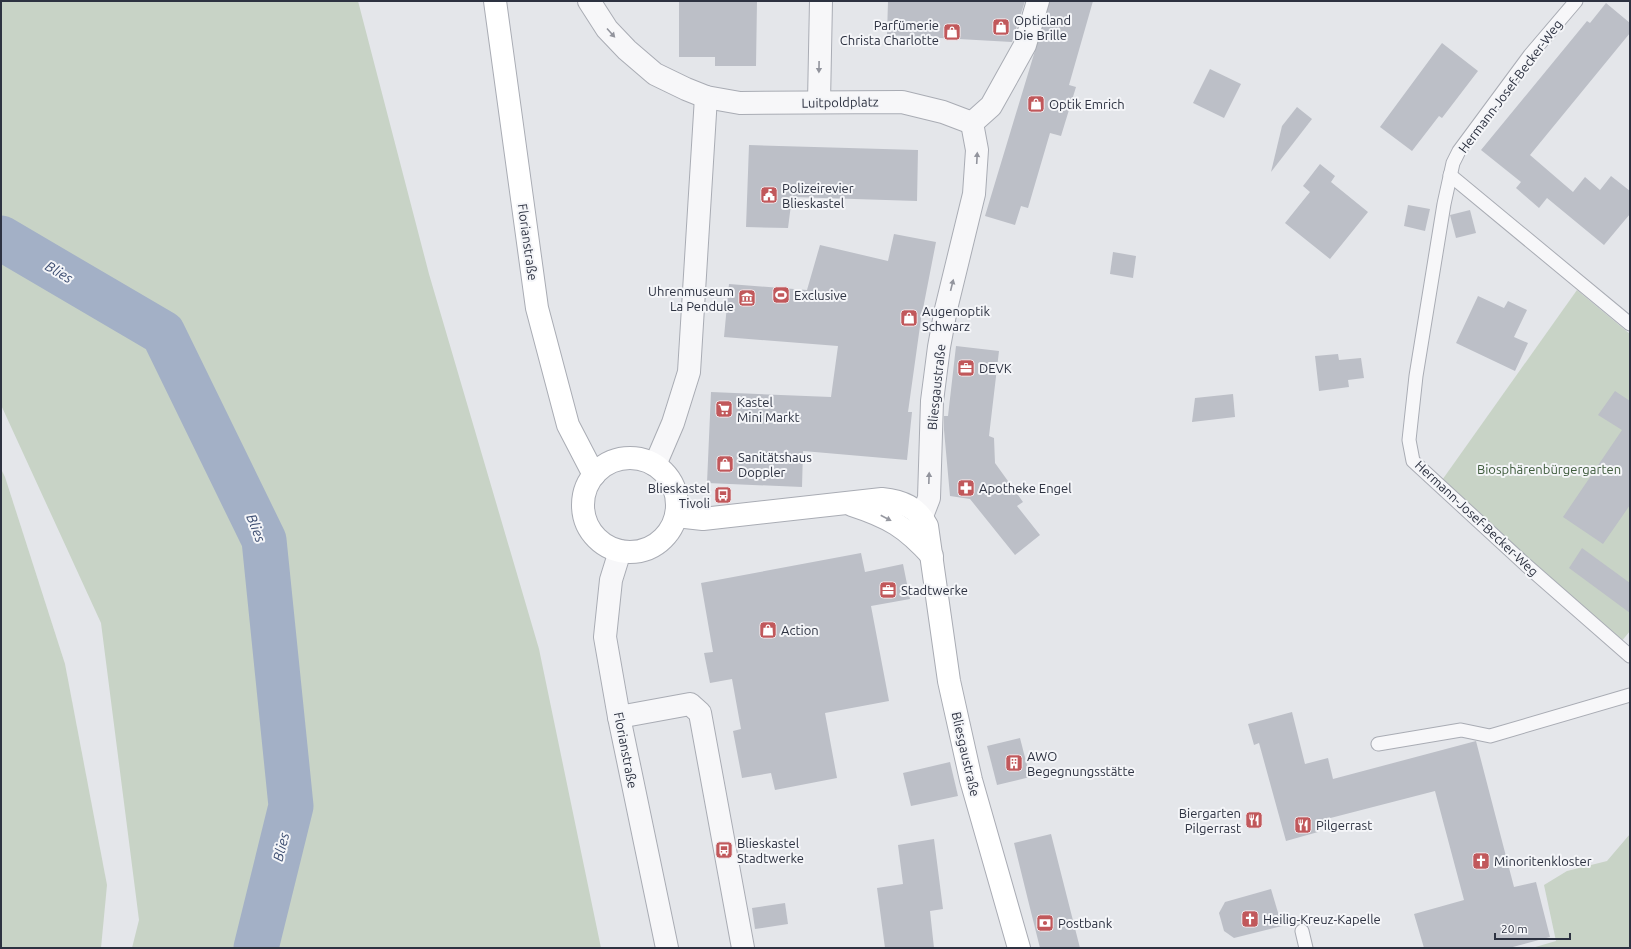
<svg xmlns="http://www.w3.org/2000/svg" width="1631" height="949" font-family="Ubuntu,sans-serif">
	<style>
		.green { fill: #c8d3c6 }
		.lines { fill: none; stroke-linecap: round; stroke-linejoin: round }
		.river { stroke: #a3b0c6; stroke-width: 45 }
		.building { fill: #bcbfc7 }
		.lane-casing { stroke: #a9acb4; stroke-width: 15 }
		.street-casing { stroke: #a9acb4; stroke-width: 24 }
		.secondary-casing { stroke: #a9acb4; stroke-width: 24 }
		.lane { stroke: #f7f7f9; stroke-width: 13 }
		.street { stroke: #f7f7f9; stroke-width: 22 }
		.secondary { stroke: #fff; stroke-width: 22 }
		.oneway { fill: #92949d }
		.oneway2 { fill: #9698a0 }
		.labels { text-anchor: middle; stroke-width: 4; stroke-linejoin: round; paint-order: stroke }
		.poi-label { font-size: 13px; fill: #2d3241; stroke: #f4f5f8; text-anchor: start }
		.street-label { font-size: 13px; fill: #2d3241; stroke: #f4f5f8 }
		.park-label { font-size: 13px; fill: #3e5b3c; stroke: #f4f5f8 }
		.water-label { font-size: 14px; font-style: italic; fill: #3c4d71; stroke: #f4f5f8 }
	</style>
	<rect width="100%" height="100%" fill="#e4e6ea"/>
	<g class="green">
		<polygon points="1,1 358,1 429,274 539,649 601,948 132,948 139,920 101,623 1,405"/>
		<polygon points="1577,290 1630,334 1630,631 1621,642 1440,483"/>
		<polygon points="1,469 5,477 65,664 107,885 101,948 1,948"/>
		<polygon points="1630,834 1630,948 1532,948 1556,941 1544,885 1567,871 1607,861"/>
	</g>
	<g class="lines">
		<polyline class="river" points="1,238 163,333 264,540 291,806 256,948"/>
	</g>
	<g class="building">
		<polygon points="679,1 757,1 756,66 715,66 715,57 679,57"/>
		<polygon points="888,1 1025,1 1012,42 887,35"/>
		<polygon points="1050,1 1093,1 1069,85 1076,87 1061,136 1050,133 1028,208 1021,206 1015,225 985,216"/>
		<polygon points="1606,3 1630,23 1630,33 1530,155 1573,192 1585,177 1600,190 1611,176 1630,191 1630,214 1604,245 1547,198 1539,208 1516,188 1521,182 1481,150 1587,21 1590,23"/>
		<polygon points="1442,43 1478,71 1442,118 1439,116 1412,151 1380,127"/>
		<polygon points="1210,69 1241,84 1224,118 1193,103"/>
		<polygon points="1297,107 1312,119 1271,172 1282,126"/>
		<polygon points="749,145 918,150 917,201 792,197 788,228 746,227"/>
		<polygon points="1320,164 1335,176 1331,182 1368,212 1330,259 1285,223 1310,192 1303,186"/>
		<polygon points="1408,205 1430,209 1425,231 1404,226"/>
		<polygon points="1470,210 1476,233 1456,238 1450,215"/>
		<polygon points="894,234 936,242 921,319 908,412 912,412 907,460 803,451 802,487 707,483 711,392 831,397 838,346 724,337 729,284 807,290 820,245 888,261"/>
		<polygon points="1113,252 1136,256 1133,278 1110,274"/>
		<polygon points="1478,296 1504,308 1508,301 1527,310 1514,337 1528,343 1515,371 1456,343"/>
		<polygon points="956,346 999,351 989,436 994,438 995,463 1023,502 1017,506 1040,535 1015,555 970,499 950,496 944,430 944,416 948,416"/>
		<polygon points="1338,354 1339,360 1361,358 1364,378 1348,380 1349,387 1319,391 1315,356"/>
		<polygon points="1615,391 1630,401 1630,505 1603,544 1563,517 1622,430 1598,415"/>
		<polygon points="1233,394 1235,417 1192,422 1195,398"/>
		<polygon points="1582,548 1630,583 1630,613 1569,568"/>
		<polygon points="861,553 865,572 903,564 910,599 871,606 889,701 825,713 837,778 775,790 771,773 742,778 733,731 741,729 732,679 710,683 704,653 713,652 701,583"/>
		<polygon points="1292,712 1305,764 1328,758 1333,779 1476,741 1514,887 1536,882 1550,937 1509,948 1424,948 1414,914 1464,900 1435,791 1315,822 1318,832 1286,841 1259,743 1254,745 1248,724"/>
		<polygon points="1020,738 1030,777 997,785 987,746"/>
		<polygon points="950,762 958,796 911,806 903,773"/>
		<polygon points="1051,834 1067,897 1080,948 1040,948 1028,900 1014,843"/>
		<polygon points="934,839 943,909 930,911 934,948 885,948 877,888 903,884 898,845"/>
		<polygon points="1271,889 1282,926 1234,938 1224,931 1219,913 1225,902"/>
		<polygon points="785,903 788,924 755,929 752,908"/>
	</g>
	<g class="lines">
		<defs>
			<g id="lane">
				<polyline points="1576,1 1530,55 1459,151 1453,163 1444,204 1416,376 1409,440 1413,461 1526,565 1630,656"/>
				<polyline points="1450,175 1630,324"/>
				<polyline points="1378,744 1461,730 1490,736 1630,695"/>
				<polyline points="1302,931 1306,948"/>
			</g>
			<g id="street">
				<polyline points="589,1 607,29 627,50 655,74 686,89 706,97 740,103 902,102 943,112 972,123"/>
				<polyline points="819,102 821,1"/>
				<polyline points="972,123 991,106 1025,45 1038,1"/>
				<polyline points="655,465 673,423 689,372 706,97"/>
				<polyline points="922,516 929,498 932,401 939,347 946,309 974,194 977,150 972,123"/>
				<polyline points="620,551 611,580 605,637 619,717 667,948"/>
				<polyline points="619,717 690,704 700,713 743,948"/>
			</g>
			<g id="secondary">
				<polyline points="495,1 537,308 568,425 594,475"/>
				<circle cx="630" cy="505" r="47"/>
				<path d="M852,505C889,517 906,527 932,556"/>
				<path d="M676,516L703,519L882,499C902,501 917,507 927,526L949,681L971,780L1019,948"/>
			</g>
		</defs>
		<use href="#lane" class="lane-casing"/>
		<use href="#street" class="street-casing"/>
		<use href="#secondary" class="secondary-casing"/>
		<use href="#lane" class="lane"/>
		<use href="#street" class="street"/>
		<use href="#secondary" class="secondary"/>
	</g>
	<defs><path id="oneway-solid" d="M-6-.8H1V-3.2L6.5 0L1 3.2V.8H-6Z"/></defs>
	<g class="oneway">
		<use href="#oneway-solid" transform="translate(611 33) rotate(48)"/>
		<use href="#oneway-solid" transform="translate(819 67) rotate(91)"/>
		<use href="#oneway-solid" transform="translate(977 158) rotate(-87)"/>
		<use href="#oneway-solid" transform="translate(952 285) rotate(-76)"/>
		<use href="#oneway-solid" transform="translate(929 478) rotate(-88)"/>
	</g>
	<use class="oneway2" href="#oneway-solid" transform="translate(886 518) rotate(28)"/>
	<defs>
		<symbol id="shop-square" viewBox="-11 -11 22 22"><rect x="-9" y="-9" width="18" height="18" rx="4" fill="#c1585b" stroke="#f4f5f8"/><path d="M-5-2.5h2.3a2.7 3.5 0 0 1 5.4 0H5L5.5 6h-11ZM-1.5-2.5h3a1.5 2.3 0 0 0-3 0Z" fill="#fff"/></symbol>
		<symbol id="civic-square" viewBox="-11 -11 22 22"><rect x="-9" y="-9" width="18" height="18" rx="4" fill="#c1585b" stroke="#f4f5f8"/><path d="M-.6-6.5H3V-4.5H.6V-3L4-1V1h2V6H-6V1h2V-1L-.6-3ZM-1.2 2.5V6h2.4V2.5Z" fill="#fff"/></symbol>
		<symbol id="stadium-square" viewBox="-11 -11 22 22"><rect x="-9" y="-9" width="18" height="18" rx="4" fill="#c1585b" stroke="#f4f5f8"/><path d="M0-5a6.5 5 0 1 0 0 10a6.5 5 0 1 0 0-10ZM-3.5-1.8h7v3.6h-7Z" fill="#fff"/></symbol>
		<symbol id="museum-square" viewBox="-11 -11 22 22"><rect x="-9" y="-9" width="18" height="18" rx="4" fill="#c1585b" stroke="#f4f5f8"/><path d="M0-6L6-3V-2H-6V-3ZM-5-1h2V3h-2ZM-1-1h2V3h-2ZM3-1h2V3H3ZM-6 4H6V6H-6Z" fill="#fff"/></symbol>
		<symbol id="office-square" viewBox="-11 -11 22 22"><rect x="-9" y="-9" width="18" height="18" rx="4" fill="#c1585b" stroke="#f4f5f8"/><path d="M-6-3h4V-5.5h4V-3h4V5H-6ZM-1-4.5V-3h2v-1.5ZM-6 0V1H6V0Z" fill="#fff"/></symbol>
		<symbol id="supermarket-square" viewBox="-11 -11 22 22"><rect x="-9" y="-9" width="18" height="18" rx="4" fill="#c1585b" stroke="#f4f5f8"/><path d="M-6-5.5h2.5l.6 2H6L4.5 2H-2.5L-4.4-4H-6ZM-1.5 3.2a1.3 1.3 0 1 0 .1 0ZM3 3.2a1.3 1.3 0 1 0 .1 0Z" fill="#fff"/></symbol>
		<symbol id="pharmacy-square" viewBox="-11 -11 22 22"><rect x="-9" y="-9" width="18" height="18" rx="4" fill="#c1585b" stroke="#f4f5f8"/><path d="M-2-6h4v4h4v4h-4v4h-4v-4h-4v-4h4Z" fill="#fff"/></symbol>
		<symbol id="bus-square" viewBox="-11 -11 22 22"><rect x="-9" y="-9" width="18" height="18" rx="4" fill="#c1585b" stroke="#f4f5f8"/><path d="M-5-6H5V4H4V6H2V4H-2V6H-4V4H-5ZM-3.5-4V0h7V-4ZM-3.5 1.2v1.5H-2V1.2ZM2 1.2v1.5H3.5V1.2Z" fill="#fff"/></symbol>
		<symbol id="building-square" viewBox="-11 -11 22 22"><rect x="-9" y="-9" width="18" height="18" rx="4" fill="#c1585b" stroke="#f4f5f8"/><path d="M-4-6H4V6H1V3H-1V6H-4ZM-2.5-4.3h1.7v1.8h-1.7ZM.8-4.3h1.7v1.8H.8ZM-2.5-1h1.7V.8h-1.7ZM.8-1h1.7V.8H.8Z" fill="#fff"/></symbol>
		<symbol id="restaurant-square" viewBox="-11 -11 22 22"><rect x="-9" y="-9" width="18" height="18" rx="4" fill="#c1585b" stroke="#f4f5f8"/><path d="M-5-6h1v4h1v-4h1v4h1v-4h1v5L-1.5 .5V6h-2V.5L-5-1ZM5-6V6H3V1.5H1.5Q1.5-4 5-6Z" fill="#fff"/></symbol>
		<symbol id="church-square" viewBox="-11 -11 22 22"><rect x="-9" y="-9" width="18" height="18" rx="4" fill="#c1585b" stroke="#f4f5f8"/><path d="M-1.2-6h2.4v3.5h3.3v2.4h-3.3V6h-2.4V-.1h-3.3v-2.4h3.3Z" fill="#fff"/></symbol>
		<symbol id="bank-square" viewBox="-11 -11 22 22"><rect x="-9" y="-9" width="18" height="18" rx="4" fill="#c1585b" stroke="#f4f5f8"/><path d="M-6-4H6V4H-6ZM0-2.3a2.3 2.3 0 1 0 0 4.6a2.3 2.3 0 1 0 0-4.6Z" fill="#fff"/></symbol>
	</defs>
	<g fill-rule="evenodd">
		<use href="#shop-square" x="991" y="17" width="20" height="20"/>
		<use href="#shop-square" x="942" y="22" width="20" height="20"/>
		<use href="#shop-square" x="1026" y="94" width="20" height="20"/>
		<use href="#civic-square" x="759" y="185" width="20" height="20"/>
		<use href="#stadium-square" x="771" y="285" width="20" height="20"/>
		<use href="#museum-square" x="737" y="288" width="20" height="20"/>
		<use href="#shop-square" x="899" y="308" width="20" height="20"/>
		<use href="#office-square" x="956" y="358" width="20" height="20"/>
		<use href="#supermarket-square" x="714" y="399" width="20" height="20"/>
		<use href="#shop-square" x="715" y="454" width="20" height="20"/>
		<use href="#pharmacy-square" x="956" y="478" width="20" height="20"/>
		<use href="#bus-square" x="713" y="485" width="20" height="20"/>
		<use href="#office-square" x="878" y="580" width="20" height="20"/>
		<use href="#shop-square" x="758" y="620" width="20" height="20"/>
		<use href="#building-square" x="1004" y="753" width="20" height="20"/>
		<use href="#restaurant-square" x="1244" y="810" width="20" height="20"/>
		<use href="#restaurant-square" x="1293" y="815" width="20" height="20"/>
		<use href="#bus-square" x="714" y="840" width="20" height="20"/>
		<use href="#church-square" x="1471" y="851" width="20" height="20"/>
		<use href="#church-square" x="1240" y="909" width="20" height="20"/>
		<use href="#bank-square" x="1035" y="913" width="20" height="20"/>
	</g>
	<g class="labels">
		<g class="poi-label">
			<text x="1014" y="25">Opticland<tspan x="1014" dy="15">Die Brille</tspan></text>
			<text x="939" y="30" text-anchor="end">Parfümerie<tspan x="939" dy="15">Christa Charlotte</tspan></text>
			<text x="1049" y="109">Optik Emrich</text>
			<text x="782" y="193">Polizeirevier<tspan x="782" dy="15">Blieskastel</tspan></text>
			<text x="734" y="296" text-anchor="end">Uhrenmuseum<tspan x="734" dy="15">La Pendule</tspan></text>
			<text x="794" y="300">Exclusive</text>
			<text x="922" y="316">Augenoptik<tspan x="922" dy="15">Schwarz</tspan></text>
			<text x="979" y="373">DEVK</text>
			<text x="737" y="407">Kastel<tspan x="737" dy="15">Mini Markt</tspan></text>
			<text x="738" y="462">Sanitätshaus<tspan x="738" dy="15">Doppler</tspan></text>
			<text x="710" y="493" text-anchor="end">Blieskastel<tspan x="710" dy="15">Tivoli</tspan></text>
			<text x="979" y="493">Apotheke Engel</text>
			<text x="901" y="595">Stadtwerke</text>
			<text x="781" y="635">Action</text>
			<text x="1027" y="761">AWO<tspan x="1027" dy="15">Begegnungsstätte</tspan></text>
			<text x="1241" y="818" text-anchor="end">Biergarten<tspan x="1241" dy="15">Pilgerrast</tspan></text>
			<text x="1316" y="830">Pilgerrast</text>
			<text x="737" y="848">Blieskastel<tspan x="737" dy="15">Stadtwerke</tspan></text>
			<text x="1494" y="866">Minoritenkloster</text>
			<text x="1263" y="924">Heilig-Kreuz-Kapelle</text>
			<text x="1058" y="928">Postbank</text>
		</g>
		<g class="street-label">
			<text transform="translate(1510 86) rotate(-53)" y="5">Hermann-Josef-Becker-Weg</text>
			<text transform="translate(840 102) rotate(-1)" y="5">Luitpoldplatz</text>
			<text transform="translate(528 242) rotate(82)" y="5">Florianstraße</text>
			<text transform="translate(936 387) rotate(-84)" y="5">Bliesgaustraße</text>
			<text transform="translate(1477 518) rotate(43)" y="5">Hermann-Josef-Becker-Weg</text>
			<text transform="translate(626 750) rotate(79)" y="5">Florianstraße</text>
			<text transform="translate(966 754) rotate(77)" y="5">Bliesgaustraße</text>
		</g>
		<g class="park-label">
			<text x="1549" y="474">Biosphärenbürgergarten</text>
		</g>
		<g class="water-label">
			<text transform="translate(59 272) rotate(30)" y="5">Blies</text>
			<text transform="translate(256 528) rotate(68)" y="5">Blies</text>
			<text transform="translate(281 847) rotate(-76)" y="5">Blies</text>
		</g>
	</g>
	<rect width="1631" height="949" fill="none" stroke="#2d3241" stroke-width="4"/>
	<path d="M1495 933v6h75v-6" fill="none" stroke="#2d3241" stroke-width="2"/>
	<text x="1501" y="933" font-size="12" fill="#2d3241" stroke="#f4f5f8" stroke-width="3" paint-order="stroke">20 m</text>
</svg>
